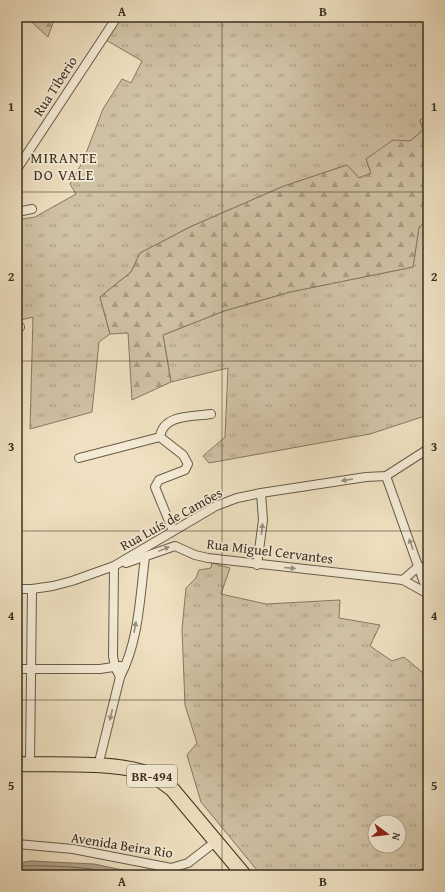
<svg xmlns="http://www.w3.org/2000/svg" width="445" height="892" font-family="'Gentium Book Plus',serif">
	<style>
		.grass { fill: url(#grass-tufts); stroke: #867963; fill-rule: evenodd }
		.forest { fill: url(#forest-firs); stroke: #867963 }
		.water { fill: #b1a48a; stroke: #827660 }
		.lines { fill: none; stroke-linecap: round; stroke-linejoin: round }
		.shore { stroke: #766a56; stroke-width: 1 }
		.street-casing { stroke: #685c49; stroke-width: 10 }
		.highway-casing { stroke: #3b3021; stroke-width: 16 }
		.street { stroke: #f4ebd6; stroke-width: 8 }
		.highway { stroke: #eee0c0; stroke-width: 14 }
		.oneway { fill: #988e7c }
		.grid { fill: none; stroke: #3b3021; stroke-width: 1; stroke-opacity: 0.55 }
		.labels { text-anchor: middle; stroke-width: 3.5; stroke-linejoin: round; paint-order: stroke }
		.shield { fill: #f4ebd6; stroke: #726857; stroke-width: 1 }
		.shield-label { font-size: 13px; font-weight: bold; fill: #3b3021 }
		.street-label { font-size: 14px; fill: #3b3021; stroke: #f4ebd6 }
		.neighbourhood-label { font-size: 15px; letter-spacing: 1px; fill: #3b3021; stroke: #f4ebd6 }
		.neatline { fill: none; stroke: #3b3021; stroke-width: 1.5 }
		.grid-label { font-size: 13px; text-anchor: middle; font-weight: bold; fill: #3b3021 }
	</style>
	<defs>
		<pattern id="grass-tufts" width="24" height="20" patternUnits="userSpaceOnUse"><rect width="24" height="20" fill="#d0c2a5"/><path d="M3 7l-1-3M5 7V3M7 7l1-3M15 17l-1-3M17 17v-4M19 17l1-3" fill="none" stroke="#aa9e86"/></pattern>
		<pattern id="forest-firs" width="22" height="20" patternUnits="userSpaceOnUse"><rect width="22" height="20" fill="#d0c2a5"/><path d="M5 1l3.5 6h-7zM16 11l3.5 6h-7z" fill="#aa9e86"/></pattern>
	</defs>
	<rect width="100%" height="100%" fill="#eee0c0"/>
	<filter id="stains"><feTurbulence type="fractalNoise" baseFrequency=".005" numOctaves="4"/><feColorMatrix values="0 0 0 0 .2 0 0 0 0 .09 0 0 0 0 .02 0 0 0 .5 -.17"/></filter>
	<radialGradient id="worn" r=".72"><stop offset=".6" stop-color="#630" stop-opacity="0"/><stop offset="1" stop-color="#630" stop-opacity=".3"/></radialGradient>
	<g class="grass">
		<polygon points="121,17 428,17 428,115 420,120 423,130 410,141 366,159 371,173 359,178 347,165 284,186 190,227 140,253 131,272 100,297 110,334 99,342 92,412 30,429 33,317 17,321 17,220 35,217 76,194 70,184 83,161 103,109 122,79 131,83 142,61 106,40"/>
		<polygon points="428,221 428,415 370,434 209,463 203,456 225,437 228,368 171,382 163,335 224,311 290,292 413,267 419,227"/>
		<path d="M212,563L230,568L221,594L266,604L340,600L339,618L380,625L370,646L392,661L404,657L428,677V867L422,875H261L201,802L187,755L197,743L185,705L182,629L186,588L196,578L199,570L211,568ZM375,822H399V846H375Z"/>
	</g>
	<g class="forest">
		<polygon points="26,17 55,17 48,37"/>
		<polygon points="428,115 428,221 419,227 413,267 290,292 224,311 163,335 171,382 132,400 128,333 110,334 100,297 131,272 140,253 190,227 284,186 347,165 359,178 371,173 366,159 393,140 410,141 423,130 420,120"/>
	</g>
	<polygon class="water" points="31,861 94,864 147,875 17,875 17,863"/>
	<g class="lines">
		<g class="shore">
			<path d="M17,866C56,865 89,867 127,875"/>
			<path d="M17,871C45,871 75,869 103,875"/>
		</g>
		<defs>
			<g id="street">
				<polyline points="17,169 117,17"/>
				<polyline points="17,212 32,209"/>
				<polyline points="17,327 20,327"/>
				<polyline points="79,458 160,437"/>
				<polyline points="386,476 428,594"/>
				<path d="M173,531L155,487L159,480L185,470L188,464L183,455L160,437C163,414 192,417 211,414"/>
				<polyline points="126,563 175,546 195,555 208,558 403,580 428,594"/>
				<polyline points="257,565 263,520 261,493"/>
				<polyline points="114,566 113,656 115,667 120,677"/>
				<polyline points="403,580 419,566"/>
				<polyline points="17,589 32,589 53,586 72,581 114,566 216,506 237,498 261,493 366,477 386,476 428,449"/>
				<polyline points="17,669 100,669 120,666"/>
				<polyline points="30,765 32,589"/>
				<path d="M98,766L120,677C139,641 140,596 145,557"/>
				<polyline points="17,844 73,849 171,868 188,863 215,842"/>
			</g>
			<g id="highway">
				<path d="M17,764C54,765 115,761 149,774C158,778 165,784 172,789L244,875"/>
				<polyline points="427,875 428,874"/>
			</g>
		</defs>
		<use href="#street" class="street-casing"/>
		<use href="#highway" class="highway-casing"/>
		<use href="#street" class="street"/>
		<use href="#highway" class="highway"/>
	</g>
	<defs><path id="oneway-solid" d="M-6-.8H1V-3.2L6.5 0L1 3.2V.8H-6Z"/></defs>
	<g class="oneway">
		<use href="#oneway-solid" transform="translate(347 480) rotate(171)"/>
		<use href="#oneway-solid" transform="translate(262 529) rotate(-84)"/>
		<use href="#oneway-solid" transform="translate(411 544) rotate(-110)"/>
		<use href="#oneway-solid" transform="translate(164 549) rotate(-22)"/>
		<use href="#oneway-solid" transform="translate(290 568) rotate(5)"/>
		<use href="#oneway-solid" transform="translate(135 627) rotate(-80)"/>
		<use href="#oneway-solid" transform="translate(111 715) rotate(104)"/>
	</g>
	<path class="grid" d="M222,17V875M17,192H428M17,361H428M17,531H428M17,700H428"/>
	<g class="labels">
		<rect class="shield" x="127" y="765" width="50" height="22" rx="3"/>
		<g class="shield-label">
			<text x="152" y="781">BR-494</text>
		</g>
		<g class="street-label">
			<text transform="translate(55 86) rotate(-57)" y="5">Rua Tiberio</text>
			<text transform="translate(171 519) rotate(-29)" y="5">Rua Luís de Camões</text>
			<text transform="translate(270 551) rotate(7)" y="5">Rua Miguel Cervantes</text>
			<text transform="translate(122 845) rotate(9)" y="5">Avenida Beira Rio</text>
		</g>
		<g class="neighbourhood-label">
			<text x="64" y="163">MIRANTE<tspan x="64" dy="17">DO VALE</tspan></text>
		</g>
	</g>
	<rect width="445" height="892" fill="none" stroke="#eee0c0" stroke-width="44"/>
	<g transform="translate(387 834) rotate(105)"><circle r="19" fill="#f4ebd6" stroke="#aaa08e"/>
	<path d="M0-3L7 15L0 10L-7 15Z" fill="#8f2418"/>
	<text y="-6" font-size="11" font-weight="bold" text-anchor="middle" fill="#3b3021">N</text>
	</g>
	<rect x="22" y="22" width="401" height="848" class="neatline"/>
	<g class="grid-label">
		<text x="122" y="16">A</text>
		<text x="323" y="16">B</text>
		<text x="11" y="111">1</text>
		<text x="434" y="111">1</text>
		<text x="11" y="281">2</text>
		<text x="434" y="281">2</text>
		<text x="11" y="451">3</text>
		<text x="434" y="451">3</text>
		<text x="11" y="620">4</text>
		<text x="434" y="620">4</text>
		<text x="11" y="790">5</text>
		<text x="434" y="790">5</text>
		<text x="122" y="886">A</text>
		<text x="323" y="886">B</text>
	</g>
	<rect width="100%" height="100%" filter="url(#stains)"/>
	<rect width="100%" height="100%" fill="url(#worn)"/>
</svg>
